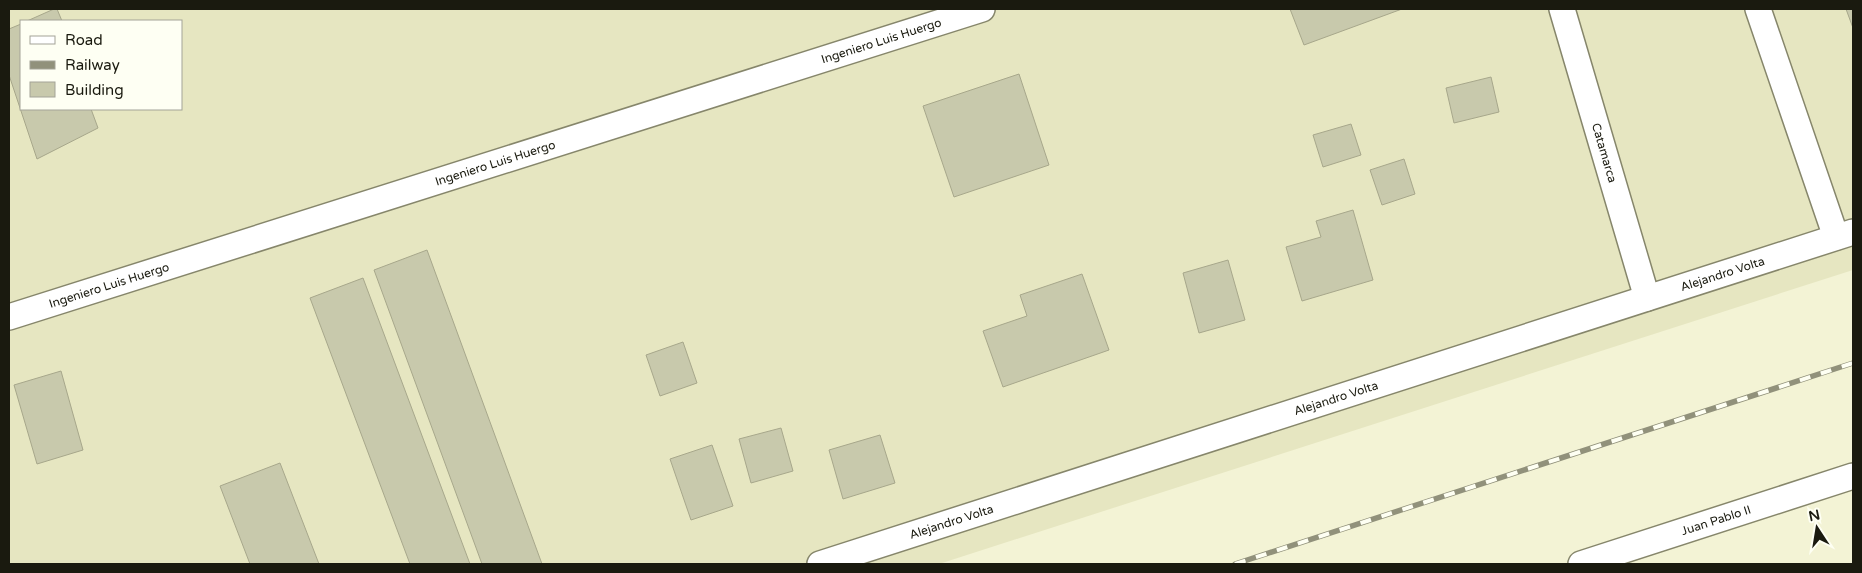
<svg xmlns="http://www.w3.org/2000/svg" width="1862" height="573" font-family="'Varela Round',sans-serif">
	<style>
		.built { fill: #e6e6c1; fill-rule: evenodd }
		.building { fill: #c8c9ac; stroke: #a7a78b }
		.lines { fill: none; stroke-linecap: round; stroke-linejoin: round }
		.minor-casing { stroke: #86866b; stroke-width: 28 }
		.minor { stroke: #fff; stroke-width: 25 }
		.rail-casing { stroke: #91917b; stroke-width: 5.5 }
		.rail { stroke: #fefff3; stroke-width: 4; stroke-dasharray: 11; stroke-linecap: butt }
		.labels { text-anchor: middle; stroke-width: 4; stroke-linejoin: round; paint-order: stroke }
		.street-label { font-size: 12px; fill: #1a1a0f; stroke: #fefff3 }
	</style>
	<rect width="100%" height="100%" fill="#f3f3d5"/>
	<path class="built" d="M9,9H1853V270L939,564H9ZM21,21H181V109H21Z"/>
	<g class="building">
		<polygon points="54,9 57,9 62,21 27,21"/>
		<polygon points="1290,9 1402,9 1304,45"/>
		<polygon points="1846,9 1853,9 1853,28"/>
		<polygon points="21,24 21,109 91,109 98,128 37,159 9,75 9,29"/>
		<polygon points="1019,74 1049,165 954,197 923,106"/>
		<polygon points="1491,77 1499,112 1454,123 1446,88"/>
		<polygon points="1351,124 1361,155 1323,167 1313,135"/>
		<polygon points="1404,159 1415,194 1382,205 1370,170"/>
		<polygon points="1353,210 1373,280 1302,301 1286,247 1321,237 1316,221"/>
		<polygon points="427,250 542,564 482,564 374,270"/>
		<polygon points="1228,260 1245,320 1199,333 1183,273"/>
		<polygon points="1082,274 1109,350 1003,387 983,331 1027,316 1020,295"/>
		<polygon points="363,278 470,564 410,564 310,298"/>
		<polygon points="683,342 697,383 660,396 646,355"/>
		<polygon points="61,371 83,450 37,464 14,385"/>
		<polygon points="781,428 793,471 751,483 739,439"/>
		<polygon points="880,435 895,483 843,499 829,450"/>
		<polygon points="712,445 733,506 691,520 670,459"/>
		<polygon points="280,463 319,564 250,564 220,486"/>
	</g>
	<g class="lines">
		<defs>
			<g id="minor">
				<path id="s1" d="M1562,9L1647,298"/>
				<polyline points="1758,9 1836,237"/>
				<path id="s2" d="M9,317L982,9"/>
				<path id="s3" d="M820,564L1853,232"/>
				<path id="s4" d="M1581,564L1853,476"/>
			</g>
		</defs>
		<use href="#minor" class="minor-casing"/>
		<use href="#minor" class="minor"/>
		<defs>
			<polyline id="rail" points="1235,564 1853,363"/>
		</defs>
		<use href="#rail" class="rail-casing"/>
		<use href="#rail" class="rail"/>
	</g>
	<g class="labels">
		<g class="street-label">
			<text dy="4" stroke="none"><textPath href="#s2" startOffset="915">Ingeniero Luis Huergo</textPath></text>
			<text dy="4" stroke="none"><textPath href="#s1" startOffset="150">Catamarca</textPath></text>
			<text dy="4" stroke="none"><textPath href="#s2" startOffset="510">Ingeniero Luis Huergo</textPath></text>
			<text dy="4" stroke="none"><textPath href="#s3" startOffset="948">Alejandro Volta</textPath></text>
			<text dy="4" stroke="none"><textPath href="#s2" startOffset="105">Ingeniero Luis Huergo</textPath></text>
			<text dy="4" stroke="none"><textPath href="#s3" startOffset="542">Alejandro Volta</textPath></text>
			<text dy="4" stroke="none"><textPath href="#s4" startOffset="142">Juan Pablo II</textPath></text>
			<text dy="4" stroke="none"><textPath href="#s3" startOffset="138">Alejandro Volta</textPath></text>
		</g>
	</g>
	<rect width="1862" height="573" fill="none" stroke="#1a1a0f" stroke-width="20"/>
	<rect x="20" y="20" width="162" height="90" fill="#fefff3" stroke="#a3a398"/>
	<rect x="30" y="36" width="25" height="8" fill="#ffffff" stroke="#a3a398"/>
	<text x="65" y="45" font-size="15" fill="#1a1a0f">Road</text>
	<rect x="30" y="61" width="25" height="8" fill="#91917b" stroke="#a3a398"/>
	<text x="65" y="70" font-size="15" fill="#1a1a0f">Railway</text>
	<rect x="30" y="82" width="25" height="15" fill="#c8c9ac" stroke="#a3a398"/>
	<text x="65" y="95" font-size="15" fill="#1a1a0f">Building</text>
	<g transform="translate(1817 528) rotate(348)" stroke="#fefff3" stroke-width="4" paint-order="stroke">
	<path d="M0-4L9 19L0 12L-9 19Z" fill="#1a1a0f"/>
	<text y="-8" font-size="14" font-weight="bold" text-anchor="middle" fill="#1a1a0f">N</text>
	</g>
</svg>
